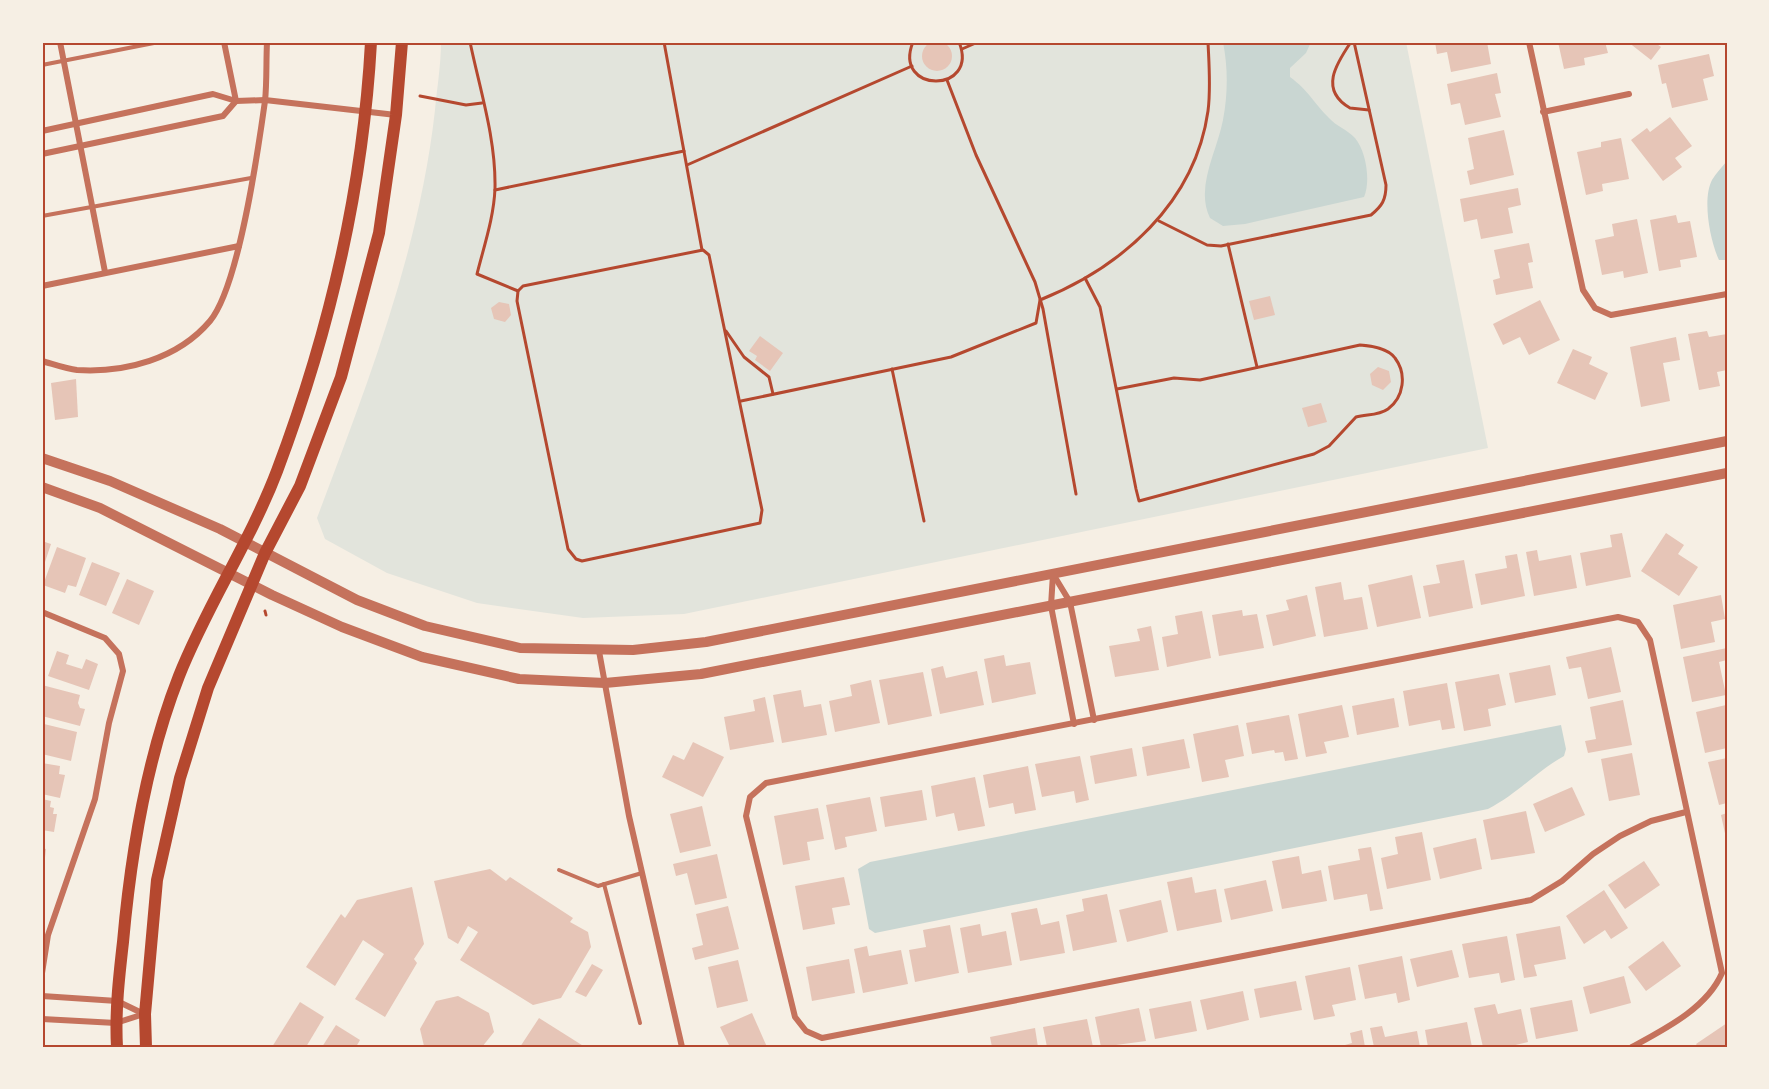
<svg xmlns="http://www.w3.org/2000/svg" width="1769" height="1089" font-family="'Zilla Slab',serif">
	<style>
		.green { fill: #e2e4dc }
		.water { fill: #c9d6d2 }
		.building { fill: #e6c5b7 }
		.lines { fill: none; stroke-linecap: round; stroke-linejoin: round }
		.path { stroke: #b5482f; stroke-width: 3 }
		.service { stroke: #c5725c; stroke-width: 4 }
		.minor { stroke: #c5725c; stroke-width: 6 }
		.tertiary { stroke: #c5725c; stroke-width: 10 }
		.secondary { stroke: #b5482f; stroke-width: 12 }
		.neatline { fill: none; stroke: #b5482f; stroke-width: 2 }
	</style>
	<rect width="100%" height="100%" fill="#f6efe4"/>
	<path class="green" d="M441,42H1406L1488,448L684,614L583,618L477,603L387,573L325,539L317,518C367,385 419,253 435,110C437,88 441,65 441,42Z"/>
	<g class="water">
		<path d="M1223,42H1311L1306,53L1290,68V77C1309,91 1313,102 1329,118C1336,126 1348,130 1355,138C1366,151 1371,181 1364,197L1245,224L1223,226L1210,218C1195,187 1217,152 1223,120C1228,93 1228,68 1223,42Z"/>
		<path d="M1727,161V260H1719C1710,241 1702,199 1712,180C1716,173 1722,167 1727,161Z"/>
		<path d="M1561,725L1566,749L1564,756C1535,772 1519,793 1488,809L875,933L869,929L858,869L870,862Z"/>
	</g>
	<g class="building">
		<circle cx="937" cy="56" r="15"/>
		<polygon points="1435,42 1487,42 1491,64 1451,72 1447,52 1437,54"/>
		<polygon points="1558,42 1605,42 1608,53 1584,58 1585,65 1564,69"/>
		<polygon points="1628,42 1654,42 1661,47 1651,60"/>
		<polygon points="1709,54 1714,76 1703,79 1708,100 1672,108 1666,83 1662,84 1658,65"/>
		<polygon points="1497,73 1501,93 1495,94 1501,117 1465,125 1460,103 1451,105 1447,84"/>
		<polygon points="1670,117 1692,146 1675,158 1682,167 1663,181 1631,140 1647,128 1650,132"/>
		<polygon points="1504,130 1514,175 1470,185 1467,171 1474,169 1468,138"/>
		<polygon points="1621,138 1629,179 1602,184 1603,191 1586,195 1577,152 1601,147 1601,142"/>
		<polygon points="1518,188 1521,205 1508,208 1513,233 1481,239 1477,219 1464,222 1460,199"/>
		<polygon points="1676,215 1678,223 1690,221 1697,257 1680,260 1681,267 1659,271 1650,220"/>
		<polygon points="1637,219 1648,273 1624,278 1623,271 1602,275 1595,240 1614,236 1612,224"/>
		<polygon points="1529,243 1533,262 1528,263 1533,288 1496,295 1493,280 1500,278 1494,250"/>
		<polygon points="1270,296 1275,315 1254,320 1249,301"/>
		<polygon points="1540,300 1560,340 1529,355 1520,337 1503,345 1493,324"/>
		<polygon points="499,302 509,304 511,315 505,322 494,319 491,308"/>
		<polygon points="1707,331 1709,337 1727,334 1727,370 1717,372 1720,386 1699,390 1688,334"/>
		<polygon points="760,336 783,353 770,371 755,360 757,356 749,351"/>
		<polygon points="1676,337 1680,360 1663,363 1670,401 1641,407 1630,347"/>
		<polygon points="1573,349 1592,357 1589,364 1608,373 1595,400 1557,383"/>
		<polygon points="1378,367 1389,371 1391,382 1383,390 1372,385 1370,374"/>
		<polygon points="76,379 78,417 55,420 51,383"/>
		<polygon points="1321,403 1327,422 1308,427 1302,408"/>
		<polygon points="1622,533 1631,577 1586,586 1580,553 1612,547 1610,535"/>
		<polygon points="1666,533 1684,545 1678,554 1698,567 1679,596 1641,571"/>
		<polygon points="42,541 51,544 42,571"/>
		<polygon points="57,547 86,558 76,587 68,585 65,593 43,585"/>
		<polygon points="1537,550 1539,561 1571,555 1577,588 1534,596 1526,552"/>
		<polygon points="1517,554 1525,596 1481,605 1475,574 1507,568 1505,556"/>
		<polygon points="1464,560 1473,608 1429,617 1423,586 1440,583 1436,565"/>
		<polygon points="92,562 120,573 106,606 79,595"/>
		<polygon points="1412,575 1421,618 1377,627 1368,585"/>
		<polygon points="127,579 154,591 139,625 112,613"/>
		<polygon points="1341,582 1344,600 1362,597 1368,629 1324,637 1315,587"/>
		<polygon points="1307,595 1316,636 1273,646 1266,615 1289,610 1286,600"/>
		<polygon points="1721,595 1725,619 1711,622 1715,642 1681,649 1673,605"/>
		<polygon points="1242,610 1243,616 1257,614 1264,648 1219,656 1212,615"/>
		<polygon points="1202,611 1211,658 1167,667 1162,637 1178,634 1175,616"/>
		<polygon points="1151,626 1159,670 1115,677 1109,646 1140,641 1137,629"/>
		<polygon points="1611,647 1621,692 1588,699 1581,667 1569,669 1566,657"/>
		<polygon points="1727,648 1727,660 1719,662 1726,695 1692,702 1683,657"/>
		<polygon points="57,651 69,655 66,664 82,669 86,659 98,664 89,690 48,676"/>
		<polygon points="1004,655 1006,666 1030,662 1036,694 992,703 984,659"/>
		<polygon points="1550,665 1556,695 1515,703 1509,673"/>
		<polygon points="943,666 946,678 977,671 984,705 940,714 931,669"/>
		<polygon points="923,672 932,716 888,725 879,680"/>
		<polygon points="1499,674 1506,705 1488,709 1491,726 1464,731 1455,682"/>
		<polygon points="871,680 880,723 835,732 829,701 852,696 850,685"/>
		<polygon points="1447,683 1455,728 1442,730 1440,720 1409,726 1403,691"/>
		<polygon points="42,685 80,695 78,703 80,708 85,709 80,726 42,716"/>
		<polygon points="801,690 804,707 821,704 827,735 782,743 773,695"/>
		<polygon points="765,697 774,742 730,750 724,717 755,711 753,700"/>
		<polygon points="1394,698 1399,727 1357,735 1352,706"/>
		<polygon points="1623,700 1632,745 1588,753 1585,741 1596,739 1590,707"/>
		<polygon points="1342,705 1349,737 1324,742 1327,753 1306,757 1298,714"/>
		<polygon points="1726,705 1727,748 1705,753 1696,712"/>
		<polygon points="1289,715 1298,759 1285,761 1283,752 1275,753 1274,750 1252,754 1246,723"/>
		<polygon points="44,724 77,732 71,761 42,754"/>
		<polygon points="1238,725 1244,756 1225,760 1229,777 1202,782 1193,734"/>
		<polygon points="1184,739 1190,768 1147,776 1142,747"/>
		<polygon points="693,742 724,757 703,797 662,777 673,755 684,760"/>
		<polygon points="1132,748 1137,776 1095,784 1090,756"/>
		<polygon points="1632,753 1640,795 1609,801 1601,759"/>
		<polygon points="1080,756 1089,800 1076,803 1074,791 1042,797 1035,764"/>
		<polygon points="1727,758 1727,803 1719,805 1708,762"/>
		<polygon points="42,763 60,766 59,774 65,775 60,798 42,794"/>
		<polygon points="1028,766 1036,810 1015,814 1013,803 989,808 983,775"/>
		<polygon points="975,777 985,826 958,831 954,813 936,817 931,786"/>
		<polygon points="1572,787 1585,815 1545,832 1533,804"/>
		<polygon points="922,790 927,820 885,827 880,797"/>
		<polygon points="870,797 877,831 845,837 847,847 835,850 826,805"/>
		<polygon points="42,799 51,801 50,807 54,808 53,814 57,814 54,832 42,830"/>
		<polygon points="702,806 711,846 680,853 670,814"/>
		<polygon points="818,808 824,839 807,842 810,860 783,865 774,816"/>
		<polygon points="1526,811 1535,853 1491,860 1483,820"/>
		<polygon points="1727,813 1727,838 1726,838 1721,815"/>
		<polygon points="1422,832 1431,880 1387,889 1381,858 1398,854 1395,837"/>
		<polygon points="1476,838 1482,869 1440,879 1433,848"/>
		<polygon points="1371,847 1383,909 1370,911 1367,894 1334,900 1328,866 1360,860 1358,849"/>
		<polygon points="42,848 46,849 44,866 42,866"/>
		<polygon points="717,854 727,898 695,905 687,873 676,876 673,864"/>
		<polygon points="1299,856 1302,874 1321,870 1327,901 1282,909 1272,861"/>
		<polygon points="1644,861 1660,885 1625,909 1608,885"/>
		<polygon points="490,869 506,881 510,877 573,918 570,922 588,932 591,947 561,998 533,1005 460,960 478,932 468,926 458,944 448,938 434,881"/>
		<polygon points="844,877 850,905 832,908 835,924 803,930 795,886"/>
		<polygon points="1192,877 1195,893 1216,889 1222,922 1177,931 1167,882"/>
		<polygon points="1266,880 1273,911 1231,920 1224,889"/>
		<polygon points="412,887 424,944 414,959 417,963 385,1017 355,999 384,954 363,940 335,986 306,967 341,914 345,918 357,900"/>
		<polygon points="1604,890 1628,928 1611,939 1605,930 1584,944 1566,916"/>
		<polygon points="1107,894 1117,942 1073,951 1066,915 1084,911 1082,899"/>
		<polygon points="1161,900 1168,932 1127,942 1119,910"/>
		<polygon points="728,906 739,949 695,960 692,948 703,945 696,914"/>
		<polygon points="1037,908 1041,925 1059,921 1065,953 1020,961 1011,913"/>
		<polygon points="980,924 982,936 1006,931 1012,965 968,973 960,928"/>
		<polygon points="950,925 959,973 915,982 909,950 926,947 923,930"/>
		<polygon points="1560,926 1566,959 1534,965 1537,976 1524,978 1516,934"/>
		<polygon points="1507,936 1515,980 1501,983 1499,973 1469,978 1462,944"/>
		<polygon points="1663,941 1681,966 1646,991 1628,967"/>
		<polygon points="867,946 869,956 901,950 908,984 863,993 854,949"/>
		<polygon points="1452,950 1459,977 1417,987 1410,959"/>
		<polygon points="1402,956 1410,1000 1398,1003 1396,993 1365,999 1358,965"/>
		<polygon points="849,959 855,993 812,1001 806,967"/>
		<polygon points="738,960 748,1001 717,1008 708,967"/>
		<polygon points="592,964 603,970 586,997 575,992"/>
		<polygon points="1350,967 1356,1000 1332,1005 1335,1016 1314,1020 1305,976"/>
		<polygon points="1624,976 1631,1003 1590,1014 1583,987"/>
		<polygon points="1296,981 1302,1010 1260,1018 1254,989"/>
		<polygon points="1243,991 1249,1020 1207,1030 1200,1000"/>
		<polygon points="458,996 489,1013 494,1032 482,1047 424,1046 420,1029 436,1001"/>
		<polygon points="1572,1000 1578,1031 1536,1039 1530,1008"/>
		<polygon points="1191,1001 1197,1031 1155,1039 1149,1009"/>
		<polygon points="300,1002 324,1017 306,1047 272,1047"/>
		<polygon points="1495,1004 1498,1014 1521,1009 1528,1042 1507,1047 1483,1047 1474,1008"/>
		<polygon points="1139,1008 1146,1041 1101,1047 1095,1017"/>
		<polygon points="752,1013 767,1047 730,1047 720,1027"/>
		<polygon points="539,1018 585,1047 520,1047"/>
		<polygon points="1087,1019 1093,1047 1047,1047 1043,1027"/>
		<polygon points="1467,1022 1472,1047 1428,1047 1425,1030"/>
		<polygon points="1727,1023 1727,1047 1698,1047 1696,1044"/>
		<polygon points="336,1025 360,1040 356,1047 322,1047"/>
		<polygon points="1382,1026 1385,1037 1417,1031 1420,1047 1374,1047 1370,1028"/>
		<polygon points="1035,1028 1038,1047 992,1047 990,1037"/>
		<polygon points="1362,1030 1365,1047 1338,1047 1352,1043 1350,1033"/>
	</g>
	<g class="lines">
		<g class="path">
			<path d="M470,42C480,90 496,139 495,188C494,217 484,246 477,274L518,291"/>
			<polyline points="664,42 702,250"/>
			<path d="M913,42C892,94 980,94 959,42"/>
			<path d="M1351,42C1336,64 1319,90 1350,108L1369,110"/>
			<polyline points="962,49 978,42"/>
			<polyline points="947,80 976,155 1035,282 1043,309 1076,494"/>
			<polyline points="420,96 466,105 482,103"/>
			<polyline points="687,165 912,66"/>
			<polyline points="495,190 684,151"/>
			<path d="M1159,221L1207,245L1221,246L1371,215C1382,206 1386,200 1386,185L1354,42"/>
			<polyline points="1228,244 1257,367"/>
			<polygon points="703,250 709,255 762,510 760,523 582,561 576,559 568,549 517,301 518,291 523,286"/>
			<path d="M1085,278L1100,307L1136,489L1139,501L1314,454L1329,446L1356,417C1367,414 1378,416 1388,409C1404,397 1407,374 1395,358C1388,348 1372,346 1360,345L1200,380L1174,378L1117,389"/>
			<polyline points="726,331 744,357 769,377 773,394"/>
			<polyline points="892,369 924,521"/>
			<path d="M741,401L951,357L1036,323L1040,300C1122,267 1195,203 1208,111C1211,88 1209,65 1208,42"/>
			<polyline points="265,611 266,615"/>
		</g>
		<g class="service">
			<polyline points="42,65 159,42"/>
			<polyline points="42,216 251,178"/>
			<polyline points="559,870 598,886 642,873"/>
			<polyline points="604,884 640,1023"/>
		</g>
		<g class="minor">
			<polyline points="60,42 105,272"/>
			<polyline points="224,42 236,101"/>
			<polyline points="1529,42 1583,290 1595,308 1611,315 1727,294"/>
			<polyline points="1543,112 1629,94"/>
			<polyline points="42,131 213,94 236,101 265,100 396,115"/>
			<polyline points="42,154 223,116 236,101"/>
			<polyline points="42,286 239,246"/>
			<path d="M42,361C53,364 66,369 77,370C125,373 178,359 210,321C239,286 258,151 265,101C267,82 266,62 267,42"/>
			<polyline points="1053,574 1070,602 1094,720"/>
			<polyline points="1053,574 1051,606 1074,724"/>
			<polyline points="42,612 105,638 119,654 123,671 109,723 95,799 48,935 42,973"/>
			<polyline points="599,651 629,816 682,1047"/>
			<polyline points="42,996 117,1001 144,1014"/>
			<polyline points="42,1019 116,1023 144,1014"/>
			<path d="M1632,1047C1665,1029 1707,1008 1722,973L1650,640L1638,622L1618,617L766,783L750,797L746,816L795,1017L806,1031L822,1038L1531,900L1562,881L1593,854L1620,836L1651,821L1686,812"/>
		</g>
		<g class="tertiary">
			<polyline points="42,458 110,481 220,529 357,600 425,626 520,648 633,650 706,642 1727,441"/>
			<polyline points="42,487 100,508 272,595 342,627 422,657 519,679 605,683 701,674 1727,473"/>
		</g>
		<g class="secondary">
			<path d="M117,1047C115,1012 119,977 123,942C131,852 146,760 179,676C207,605 250,542 277,471C329,333 363,190 371,42"/>
			<polyline points="146,1047 145,1014 157,880 180,778 208,688 265,553 300,486 341,377 379,233 396,115 402,42"/>
		</g>
	</g>
	<rect width="1769" height="1089" fill="none" stroke="#f6efe4" stroke-width="87"/>
	<rect x="44" y="44" width="1682" height="1002" class="neatline"/>
</svg>
